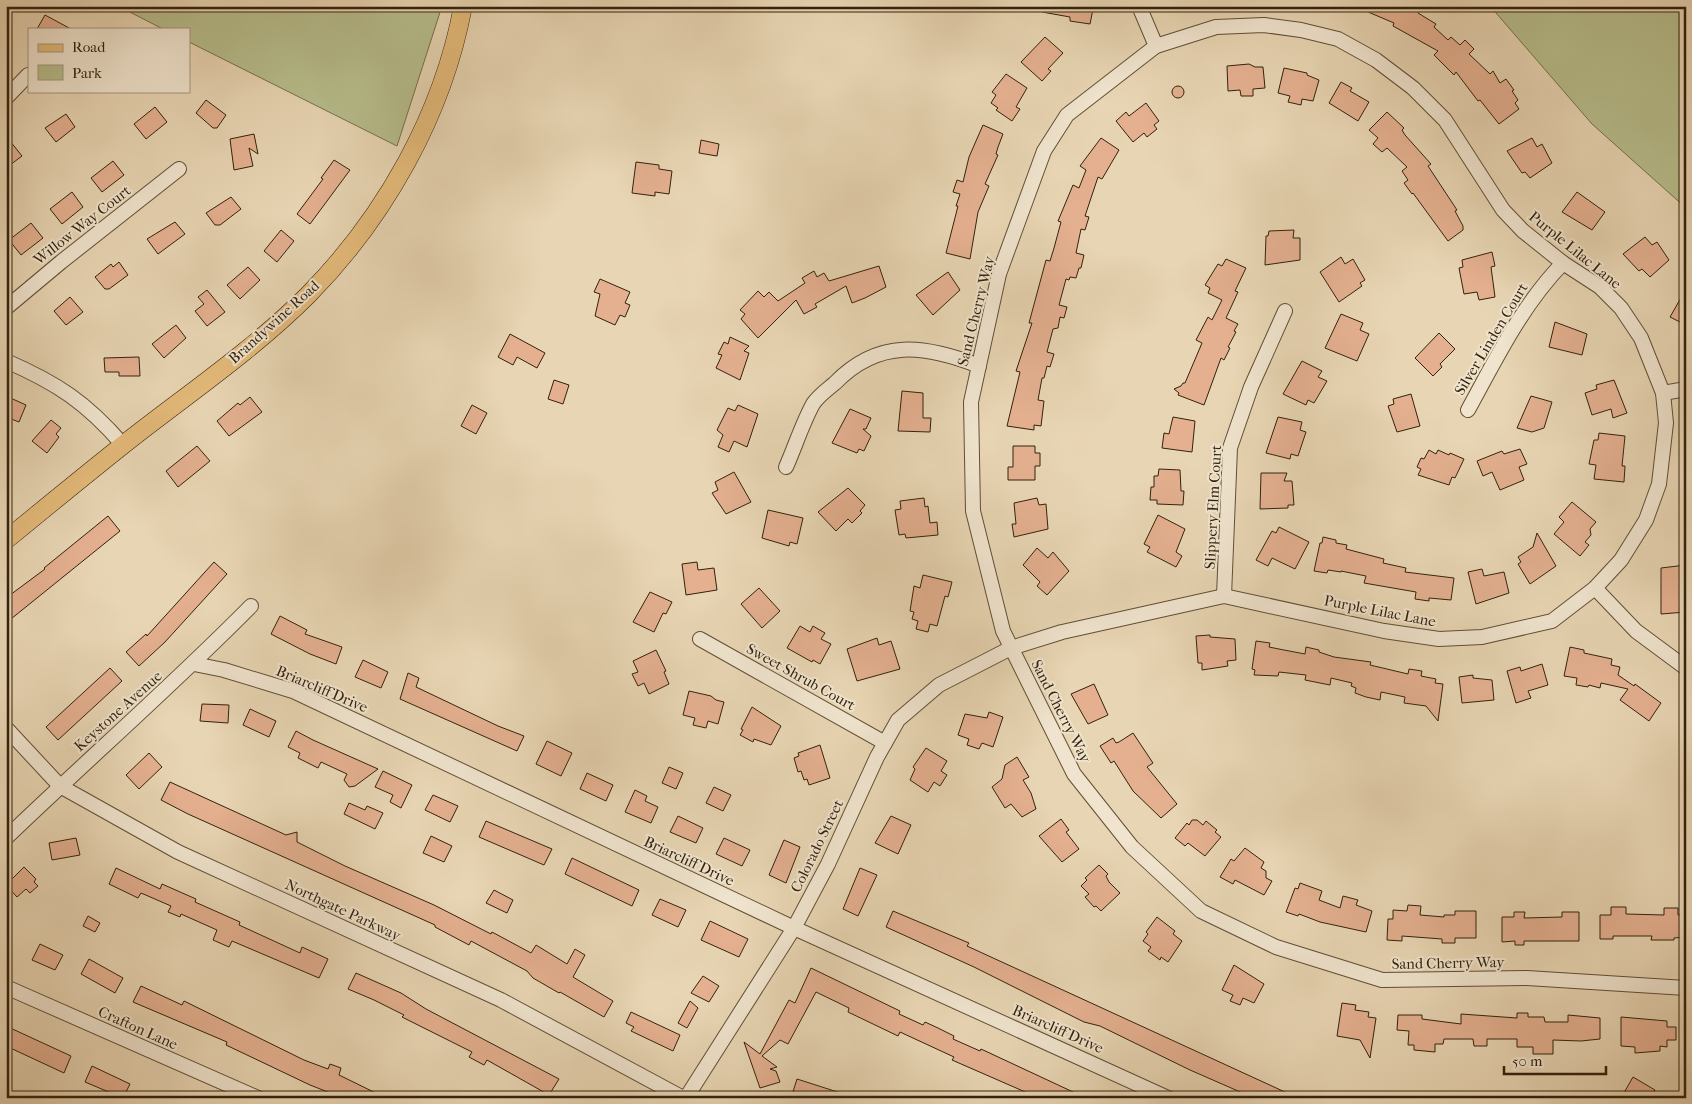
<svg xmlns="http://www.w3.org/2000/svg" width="1692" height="1104" font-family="'IM FELL French Canon',serif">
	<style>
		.green { fill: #b7bd8c; stroke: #75704c }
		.building { fill: #e4b090; stroke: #33220c }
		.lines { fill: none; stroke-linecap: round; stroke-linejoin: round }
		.minor-casing { stroke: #604f36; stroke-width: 16 }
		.major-casing { stroke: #33220c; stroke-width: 19 }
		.minor { stroke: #f0e4ce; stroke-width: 14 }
		.major { stroke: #e4ba7a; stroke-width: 18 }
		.labels { text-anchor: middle; stroke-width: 4; stroke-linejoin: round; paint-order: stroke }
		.street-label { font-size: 15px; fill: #33220c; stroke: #f0e4ce }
	</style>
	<rect width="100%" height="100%" fill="#e8d5b3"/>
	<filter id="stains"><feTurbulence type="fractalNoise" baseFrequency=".004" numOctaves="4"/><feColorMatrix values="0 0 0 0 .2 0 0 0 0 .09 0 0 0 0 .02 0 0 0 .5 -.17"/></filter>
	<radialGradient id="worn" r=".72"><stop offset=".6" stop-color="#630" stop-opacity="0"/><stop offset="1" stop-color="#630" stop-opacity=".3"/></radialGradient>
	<g class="green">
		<polygon points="118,6 442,6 397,146 189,42 189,29 163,29"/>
		<polygon points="1490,6 1686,6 1686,208 1592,124"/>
	</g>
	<g class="building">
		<polygon points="1042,6 1087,6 1093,9 1090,24 1070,21 1070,17 1042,12"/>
		<polygon points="1354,6 1423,6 1418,13 1436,24 1434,27 1448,40 1451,37 1460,45 1465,40 1474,49 1469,54 1490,74 1493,71 1500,83 1506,79 1514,90 1512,91 1518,100 1515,103 1519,109 1499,124 1480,100 1478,101 1456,72 1454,75 1434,55 1438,51 1393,26 1394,23"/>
		<polygon points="45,15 71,29 37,29"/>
		<polygon points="1045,37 1063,53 1048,69 1051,71 1042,81 1021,62"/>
		<polygon points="1249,64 1255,67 1263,67 1265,88 1253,89 1253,96 1241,96 1240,90 1228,91 1227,66"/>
		<polygon points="1284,68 1307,73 1307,75 1319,80 1313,101 1302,99 1301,105 1288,102 1290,96 1278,93"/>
		<polygon points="1006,74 1027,88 1016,107 1020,109 1012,121 996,110 998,108 991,103 996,95 992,92"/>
		<polygon points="1341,82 1352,88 1350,91 1369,102 1358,121 1329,103"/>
		<circle cx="1178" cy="92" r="6"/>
		<polygon points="206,100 226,115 217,128 213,128 196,113"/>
		<polygon points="1146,103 1159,121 1154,125 1157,129 1147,137 1144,133 1133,142 1116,121 1126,112 1129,116"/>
		<polygon points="155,107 167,122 146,139 134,124"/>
		<polygon points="1387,112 1404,128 1402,130 1405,135 1431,164 1428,166 1457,210 1455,211 1463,226 1463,230 1448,241 1413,193 1412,194 1404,183 1408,180 1402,171 1407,167 1387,148 1382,152 1373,144 1378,138 1369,130"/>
		<polygon points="66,114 75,127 56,142 45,128"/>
		<polygon points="983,125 1003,134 998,147 996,154 998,155 985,184 989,186 978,212 970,259 946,253 958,206 956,206 960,194 953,192 957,180 963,182 969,157"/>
		<polygon points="254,134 258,154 249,148 253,166 234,170 230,139"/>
		<polygon points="6,136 22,156 6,168"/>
		<polygon points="1101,138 1119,150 1102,179 1098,177 1085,216 1089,217 1085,230 1081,229 1076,253 1084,255 1081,268 1079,268 1076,278 1070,277 1069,280 1066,279 1059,305 1067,307 1064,318 1060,317 1058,328 1053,329 1047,352 1054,354 1050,367 1047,366 1044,378 1042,378 1038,400 1044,401 1041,426 1034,425 1034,430 1007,426 1020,372 1016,371 1032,323 1029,323 1046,260 1050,261 1054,248 1061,222 1058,221 1073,185 1079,188 1086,170 1080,166"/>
		<polygon points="1532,138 1537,147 1542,144 1552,163 1530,178 1525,172 1522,173 1507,151"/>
		<polygon points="701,140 719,144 717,156 699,153"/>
		<polygon points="334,160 350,170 310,224 297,214 323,179 321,178"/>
		<polygon points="113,161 124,175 102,192 91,178"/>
		<polygon points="636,162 659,165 659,169 672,171 669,194 655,192 655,196 632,193"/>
		<polygon points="72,192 83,207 62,224 50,209"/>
		<polygon points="1577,192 1605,212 1592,230 1562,212"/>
		<polygon points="231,197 241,209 220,225 215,225 206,213"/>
		<polygon points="175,222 185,234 158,254 147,239"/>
		<polygon points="31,223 43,238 21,255 9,240"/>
		<polygon points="281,230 294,241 277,262 264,251"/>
		<polygon points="1294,230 1293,238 1300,238 1300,260 1265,265 1266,236 1268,236 1269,231"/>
		<polygon points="1645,237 1652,245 1657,242 1669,260 1650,277 1642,269 1639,271 1623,254"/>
		<polygon points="1492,252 1495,266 1491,267 1495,297 1479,300 1477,292 1464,294 1459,268 1463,267 1462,260"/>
		<polygon points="1341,257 1345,264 1353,259 1365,280 1360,283 1362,286 1339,302 1320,272"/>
		<polygon points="1226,259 1246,268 1235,291 1238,292 1226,318 1238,324 1234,331 1236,332 1228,347 1230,348 1224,360 1221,358 1204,405 1178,395 1179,393 1174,389 1181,386 1183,383 1185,383 1202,343 1196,340 1208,317 1212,320 1222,300 1208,293 1210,288 1205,285 1218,264 1222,266"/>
		<polygon points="119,262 128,275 109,289 105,289 95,277 111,264 113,267"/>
		<polygon points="879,266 886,287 865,298 852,303 846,286 815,304 817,307 804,314 796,300 758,338 741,319 745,314 740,310 758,291 764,297 769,292 778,301 805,283 802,278 814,271 817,277 824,273 829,281"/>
		<polygon points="248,267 260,280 240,299 227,285"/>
		<polygon points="948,272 960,290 933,315 916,295"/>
		<polygon points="600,279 630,292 625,303 630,305 625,317 620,315 615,325 595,316 600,294 594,292"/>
		<polygon points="1686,289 1686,325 1670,317"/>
		<polygon points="207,290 225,312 207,326 195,311 204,304 198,297"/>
		<polygon points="70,297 83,312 66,325 54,311"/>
		<polygon points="1341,314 1363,323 1360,330 1369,334 1357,361 1325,348"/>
		<polygon points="1555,322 1587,334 1582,355 1549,347"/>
		<polygon points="176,325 186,338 164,358 152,344"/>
		<polygon points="1439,333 1455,349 1440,364 1442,367 1433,376 1415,358"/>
		<polygon points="510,334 545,353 537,368 517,357 513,365 498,357"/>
		<polygon points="730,337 749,346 744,351 749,353 740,380 716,368 722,355 718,354 724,342 728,344"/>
		<polygon points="139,357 140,376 119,376 119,372 105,372 104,358"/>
		<polygon points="1302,361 1322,371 1318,377 1327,381 1314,403 1308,400 1306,405 1283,394"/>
		<polygon points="554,380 569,385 563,404 548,399"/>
		<polygon points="1614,380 1627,413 1613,418 1611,409 1592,415 1585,393 1597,389 1596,385"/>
		<polygon points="902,391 923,393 923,418 931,418 930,432 898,431"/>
		<polygon points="1411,394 1420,426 1397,432 1388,406 1394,404 1393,399"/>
		<polygon points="6,396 26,405 19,422 6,417"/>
		<polygon points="1531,396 1552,402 1544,428 1532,432 1517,428"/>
		<polygon points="250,397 262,412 229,436 217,421 238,403 240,405"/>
		<polygon points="472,405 487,413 476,434 461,426"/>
		<polygon points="738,405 758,414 747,447 734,441 729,452 718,447 723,435 717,430 728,408 735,411"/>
		<polygon points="850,409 871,418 866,429 863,429 871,436 864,451 859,449 857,453 832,443"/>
		<polygon points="1173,417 1195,421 1192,452 1162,448 1164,433 1169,434"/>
		<polygon points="1278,417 1302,422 1300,430 1306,432 1298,456 1291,454 1290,459 1266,453"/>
		<polygon points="51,420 61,428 56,434 59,437 47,453 32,441"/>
		<polygon points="1599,433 1625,436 1622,466 1625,466 1624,482 1594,479 1596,465 1589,464 1594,440 1598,440"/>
		<polygon points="197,446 210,461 178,487 166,471"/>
		<polygon points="1013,446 1035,446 1035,453 1040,453 1040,466 1035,466 1035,480 1008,480 1008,467 1013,467"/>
		<polygon points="1520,449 1527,464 1519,467 1524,480 1500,490 1492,472 1483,476 1477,461 1502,451 1504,454"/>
		<polygon points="1429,450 1436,454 1438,450 1449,455 1450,453 1464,459 1455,478 1452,477 1449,485 1418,475 1421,469 1417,467 1421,458 1424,459"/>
		<polygon points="1159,469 1180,470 1181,491 1184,491 1183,505 1157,504 1157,500 1150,500 1151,487 1154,487 1154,476 1158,476"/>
		<polygon points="734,472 751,502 726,514 712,493 718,490 715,482"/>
		<polygon points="1261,473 1287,473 1284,481 1292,481 1294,505 1288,505 1288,508 1260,509"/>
		<polygon points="848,488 865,505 860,511 862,513 852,523 848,519 836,531 818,512"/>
		<polygon points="924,498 925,507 928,506 930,523 937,522 938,535 906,538 905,534 899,535 895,510 901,509 900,501"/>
		<polygon points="1037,498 1039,505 1046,504 1048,529 1014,537 1012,524 1016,524 1014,503"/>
		<polygon points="1572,502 1596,522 1590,529 1591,535 1585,542 1589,545 1580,556 1554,534 1564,522 1559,517"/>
		<polygon points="768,510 803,518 797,544 790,542 789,546 762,538"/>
		<polygon points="1158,515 1185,529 1176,552 1182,556 1176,567 1147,552 1150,547 1144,544"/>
		<polygon points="108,516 120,531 6,623 6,598 45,569 44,568"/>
		<polygon points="1279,527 1309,542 1295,569 1272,558 1268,566 1256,560 1272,531 1276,533"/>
		<polygon points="1537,533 1556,566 1530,584 1518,564 1521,562 1518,557 1533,547"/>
		<polygon points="1323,537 1336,540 1336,543 1347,545 1346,549 1384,559 1383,563 1406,568 1405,572 1454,578 1451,600 1429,598 1429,601 1415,599 1416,592 1364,583 1366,576 1341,571 1341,572 1328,570 1327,573 1314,571 1320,543 1322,543"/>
		<polygon points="1037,548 1048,558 1053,552 1069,571 1047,595 1037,586 1040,582 1023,565"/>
		<polygon points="214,562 227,574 165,642 139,666 126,652 146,634 147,636"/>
		<polygon points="697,562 698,570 714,568 717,590 686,595 682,564"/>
		<polygon points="1686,565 1686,612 1661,614 1661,568"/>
		<polygon points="1482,569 1484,576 1504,572 1509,593 1476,604 1468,572"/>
		<polygon points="923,575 952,582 948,597 945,596 937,626 930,624 928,632 916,629 918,621 912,619 914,612 910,611 914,586 920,588"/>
		<polygon points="759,588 780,611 762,628 741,604"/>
		<polygon points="650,592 672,602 666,614 663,613 654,632 633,622"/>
		<polygon points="280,616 307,630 305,634 342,647 336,664 310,654 271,634"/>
		<polygon points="800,626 810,632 813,626 825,633 821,639 831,644 820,664 813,660 812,662 787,648"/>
		<polygon points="1210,635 1210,637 1235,639 1236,660 1227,661 1228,666 1202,670 1202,663 1198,663 1196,636"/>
		<polygon points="877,638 879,645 891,641 900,669 857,681 847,649"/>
		<polygon points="1256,641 1270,643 1269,647 1284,650 1305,654 1306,647 1319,650 1319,652 1334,657 1371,662 1370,665 1408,674 1409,669 1422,671 1421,676 1436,679 1435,683 1443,684 1438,721 1426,706 1404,703 1405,697 1381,692 1380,700 1366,697 1355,693 1356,688 1351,686 1352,683 1331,678 1330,685 1305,680 1306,675 1279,672 1278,676 1254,675 1255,670 1252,669"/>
		<polygon points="1570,647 1584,650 1584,653 1612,659 1611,665 1620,667 1618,675 1634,686 1635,684 1661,703 1649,721 1620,700 1628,689 1601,683 1600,688 1589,685 1588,687 1576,685 1577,678 1564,676"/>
		<polygon points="656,650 666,671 664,672 669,684 649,694 644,683 638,686 632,674 638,672 633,661"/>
		<polygon points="363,660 388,672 381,688 355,677"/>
		<polygon points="1542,664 1548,685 1528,691 1531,698 1516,703 1507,671 1520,667 1521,671"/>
		<polygon points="110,668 122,681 58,740 46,727"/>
		<polygon points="408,673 419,678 416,687 498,726 524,736 517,751 400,699"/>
		<polygon points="1473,675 1473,678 1492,680 1494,700 1462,703 1459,677"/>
		<polygon points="1094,684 1108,715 1088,724 1071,694"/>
		<polygon points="689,691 711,696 716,700 724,702 718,724 708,721 706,728 693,725 695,718 683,715"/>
		<polygon points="202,704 229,705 228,723 200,721"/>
		<polygon points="752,707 781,726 771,745 754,739 753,742 740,735 743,730 741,729"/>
		<polygon points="250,709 276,721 269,737 243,725"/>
		<polygon points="989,712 1003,717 993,747 982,743 979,749 967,745 969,739 958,735 965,714 987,718"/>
		<polygon points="296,731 313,740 378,769 355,786 349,787 344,780 347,774 321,762 318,768 298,758 300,753 288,747"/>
		<polygon points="1133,733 1153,763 1147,767 1177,804 1161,818 1133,791 1114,761 1111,763 1100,746 1113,738 1116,743 1119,742"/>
		<polygon points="547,741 572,753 561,776 536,764"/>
		<polygon points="820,745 830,778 809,785 807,779 804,780 801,771 798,772 794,758 799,756 798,753"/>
		<polygon points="926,748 947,761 941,771 947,775 940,786 934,782 928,792 910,780 915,769 913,767"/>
		<polygon points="149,753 162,767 139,789 126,775"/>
		<polygon points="1017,757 1029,777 1023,780 1031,793 1036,809 1022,817 1011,804 1005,808 992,787 1002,779 1005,765"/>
		<polygon points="669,767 683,773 676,789 662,783"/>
		<polygon points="383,771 412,785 401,808 390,802 393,795 375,787"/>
		<polygon points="587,773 613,785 606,801 580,789"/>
		<polygon points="170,782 286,835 297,832 297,842 345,866 434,905 491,934 492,932 531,953 536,945 567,964 575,949 585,955 573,977 613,1001 604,1017 560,992 559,993 533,978 527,971 471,941 469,945 435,927 435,925 188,814 161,800"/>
		<polygon points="714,787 731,795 723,811 706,803"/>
		<polygon points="635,790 647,796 645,801 658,807 651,823 625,812"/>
		<polygon points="433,795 458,806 450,822 425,810"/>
		<polygon points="349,803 365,810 367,806 383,813 375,829 344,814"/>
		<polygon points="678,816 703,828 696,843 670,832"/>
		<polygon points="891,816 911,825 898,854 875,843"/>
		<polygon points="1061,819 1069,830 1066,832 1079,849 1062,862 1039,836"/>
		<polygon points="1192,820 1197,820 1203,825 1206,821 1217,830 1215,832 1221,837 1205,856 1188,843 1185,846 1175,838 1187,823 1189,825"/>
		<polygon points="486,821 552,849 544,865 479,837"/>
		<polygon points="431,836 452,846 444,862 423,853"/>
		<polygon points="76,838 80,855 52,860 49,843"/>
		<polygon points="724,838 750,850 742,866 716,854"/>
		<polygon points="784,840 800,847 786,883 769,875"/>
		<polygon points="1245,848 1264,862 1261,868 1266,871 1266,878 1272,881 1264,895 1235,880 1233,884 1220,877 1231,859 1234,861"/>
		<polygon points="572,858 639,890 632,906 565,874"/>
		<polygon points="1099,865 1108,874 1106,876 1109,882 1120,893 1101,911 1096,906 1094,907 1085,897 1089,894 1081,886 1087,880 1085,878"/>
		<polygon points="24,867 36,879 34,882 38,886 30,893 26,889 17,897 6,885"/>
		<polygon points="116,868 160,889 162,884 196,899 195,902 240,922 239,925 300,953 302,947 328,959 319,978 232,941 229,947 213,940 217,930 181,914 180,917 168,912 171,906 141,893 138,898 109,884"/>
		<polygon points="860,868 877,875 858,916 843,909"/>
		<polygon points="1300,883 1322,891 1319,900 1340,908 1343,896 1358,900 1356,905 1372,911 1366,932 1320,922 1299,914 1298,916 1286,912 1295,888 1298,889"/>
		<polygon points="494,890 513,900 507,913 486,903"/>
		<polygon points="660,899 686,910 678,927 652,915"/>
		<polygon points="1408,905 1421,906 1420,915 1444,917 1444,915 1455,915 1455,911 1476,911 1476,938 1455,938 1455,943 1442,943 1442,939 1402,936 1402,941 1387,940 1388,919 1393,919 1393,910 1407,911"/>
		<polygon points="1611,907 1626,907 1626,914 1664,915 1664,908 1678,908 1678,915 1686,915 1686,937 1674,938 1674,940 1651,940 1652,936 1613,936 1613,939 1600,939 1600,915 1611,915"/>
		<polygon points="893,911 969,943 967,946 1298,1098 1254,1098 1190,1070 1100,1026 1084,1022 974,967 886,927"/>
		<polygon points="1514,912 1525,912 1524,918 1562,917 1562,912 1579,912 1579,941 1524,941 1524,945 1515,945 1515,941 1502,942 1502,917 1514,917"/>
		<polygon points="88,916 100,923 95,932 83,926"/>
		<polygon points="1157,917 1175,931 1173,934 1182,941 1168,962 1161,957 1160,960 1148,951 1151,947 1143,941 1148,934 1146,932"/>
		<polygon points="710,921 748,939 739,957 701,940"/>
		<polygon points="40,944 63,955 55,970 32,960"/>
		<polygon points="89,959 123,978 115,993 81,974"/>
		<polygon points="1234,965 1264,984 1254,1003 1243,998 1240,1005 1230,1001 1233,995 1222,990"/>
		<polygon points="811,968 900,1011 899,1014 923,1025 925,1022 938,1028 954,1036 953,1039 980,1051 981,1049 1086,1098 1039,1098 952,1060 954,1057 900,1032 898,1036 848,1012 849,1008 816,992 788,1044 780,1040 762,1056 777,1067 770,1069 776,1071 780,1082 760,1088 744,1042 760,1054 789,1000 795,1003"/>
		<polygon points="356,973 401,993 426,1009 559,1079 549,1095 487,1060 484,1065 469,1057 472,1052 402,1017 404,1015 374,1000 348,989"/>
		<polygon points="703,976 719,986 709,1002 691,993"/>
		<polygon points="141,986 182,1005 184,1001 304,1060 328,1069 330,1064 341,1068 339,1075 386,1098 343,1098 310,1085 226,1045 227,1042 133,1002"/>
		<polygon points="690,1001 698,1008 687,1028 678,1023"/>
		<polygon points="1342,1003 1356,1005 1355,1010 1369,1012 1368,1017 1376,1018 1370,1058 1360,1040 1337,1036"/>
		<polygon points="631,1012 680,1035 673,1051 631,1031 634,1027 626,1023"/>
		<polygon points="1517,1013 1528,1013 1528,1017 1544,1017 1545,1022 1568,1022 1568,1015 1600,1018 1600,1039 1581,1041 1553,1040 1553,1054 1533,1054 1533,1047 1517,1047 1517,1039 1487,1039 1487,1046 1474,1046 1473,1039 1444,1039 1443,1044 1435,1044 1435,1052 1414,1050 1414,1045 1408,1045 1409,1031 1397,1030 1398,1015 1422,1015 1422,1019 1461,1024 1461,1014 1517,1018"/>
		<polygon points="1621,1017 1667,1021 1667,1027 1676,1027 1676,1040 1667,1040 1667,1047 1660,1046 1660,1051 1635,1053 1635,1047 1621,1046"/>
		<polygon points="6,1026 71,1056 64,1073 6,1046"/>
		<polygon points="92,1066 130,1084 123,1098 85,1082"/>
		<polygon points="1633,1077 1655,1090 1650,1098 1621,1098"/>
		<polygon points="797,1079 850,1096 850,1098 791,1098"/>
	</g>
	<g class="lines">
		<defs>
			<g id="minor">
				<polyline points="1139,6 1156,46"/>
				<polyline points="6,98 28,75"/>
				<polyline points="6,308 61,262 179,169"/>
				<path d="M6,361C57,383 87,403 123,445"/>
				<polyline points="1663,393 1686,389"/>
				<path d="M1468,410C1496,359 1522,305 1563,263"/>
				<path d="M786,467C795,447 802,424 813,404C818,396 828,389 835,383C879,338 925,345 979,366"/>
				<polyline points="1595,588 1636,631 1686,668"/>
				<polyline points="1224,596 1230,448 1251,387 1285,311"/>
				<polyline points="700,639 885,743"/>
				<polyline points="194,664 224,670 293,691 794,928 1168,1098"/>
				<polyline points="6,728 60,786 178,852 501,1000 683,1098"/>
				<path d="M6,838C87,760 172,686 251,606"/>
				<polyline points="6,987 258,1098"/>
				<polyline points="686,1098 794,928 828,864 877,757 898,720 939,685 1011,648 1062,632 1224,596 1384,631 1439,639 1482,637 1552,621 1595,588 1621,560 1646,520 1659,484 1666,423 1663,393 1641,338 1621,308 1600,287 1563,263 1523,231 1503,210 1445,120 1413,88 1376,60 1338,39 1301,30 1264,25 1216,27 1156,46 1067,115 1044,151 999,274 971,402 973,511 1003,631 1074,774 1132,847 1201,911 1276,947 1382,980 1527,978 1686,988"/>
			</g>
			<path id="major" d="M6,540C45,508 84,476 123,445C185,396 252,351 308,295C385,217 443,114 463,6"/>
		</defs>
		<use href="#minor" class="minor-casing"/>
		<use href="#major" class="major-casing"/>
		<use href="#minor" class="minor"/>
		<use href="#major" class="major"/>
	</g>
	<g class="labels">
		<g class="street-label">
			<text transform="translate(82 225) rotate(-38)" y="5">Willow Way Court</text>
			<text transform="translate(1575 250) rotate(39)" y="5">Purple Lilac Lane</text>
			<text transform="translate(976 311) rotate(-76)" y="5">Sand Cherry Way</text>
			<text transform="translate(274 322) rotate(-42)" y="5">Brandywine Road</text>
			<text transform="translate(1491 339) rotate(-59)" y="5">Silver Linden Court</text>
			<text transform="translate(1213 507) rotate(-87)" y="5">Slippery Elm Court</text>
			<text transform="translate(1380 611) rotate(11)" y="5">Purple Lilac Lane</text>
			<text transform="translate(801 677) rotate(29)" y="5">Sweet Shrub Court</text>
			<text transform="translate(322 689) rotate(23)" y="5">Briarcliff Drive</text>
			<text transform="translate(118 711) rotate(-42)" y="5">Keystone Avenue</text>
			<text transform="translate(1061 711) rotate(63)" y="5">Sand Cherry Way</text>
			<text transform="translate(817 846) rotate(-64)" y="5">Colorado Street</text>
			<text transform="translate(689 861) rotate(25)" y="5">Briarcliff Drive</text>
			<text transform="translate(343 910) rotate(25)" y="5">Northgate Parkway</text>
			<text transform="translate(1448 963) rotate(-1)" y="5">Sand Cherry Way</text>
			<text transform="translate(138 1028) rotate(24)" y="5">Crafton Lane</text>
			<text transform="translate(1058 1029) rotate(24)" y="5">Briarcliff Drive</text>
		</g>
	</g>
	<rect width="1692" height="1104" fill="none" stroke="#e8d5b3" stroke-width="25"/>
	<rect x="8" y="8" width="1677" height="1089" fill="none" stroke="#33220c" stroke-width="2.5"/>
	<rect x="12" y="12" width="1667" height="1079" fill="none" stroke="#33220c"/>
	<rect x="28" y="28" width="162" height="65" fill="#f0e4ce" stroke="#a49680"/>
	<rect x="38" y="44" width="25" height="8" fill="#e4ba7a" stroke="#a49680"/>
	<text x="72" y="52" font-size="15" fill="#33220c">Road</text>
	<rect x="38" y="65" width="25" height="15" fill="#b7bd8c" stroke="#a49680"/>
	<text x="72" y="78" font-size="15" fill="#33220c">Park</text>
	<path d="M1504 1066v8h102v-8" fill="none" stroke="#33220c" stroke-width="2.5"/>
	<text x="1512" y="1066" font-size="15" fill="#33220c" stroke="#f0e4ce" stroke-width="4" paint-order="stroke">50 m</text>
	<rect width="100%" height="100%" filter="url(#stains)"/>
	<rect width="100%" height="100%" fill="url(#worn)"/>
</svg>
